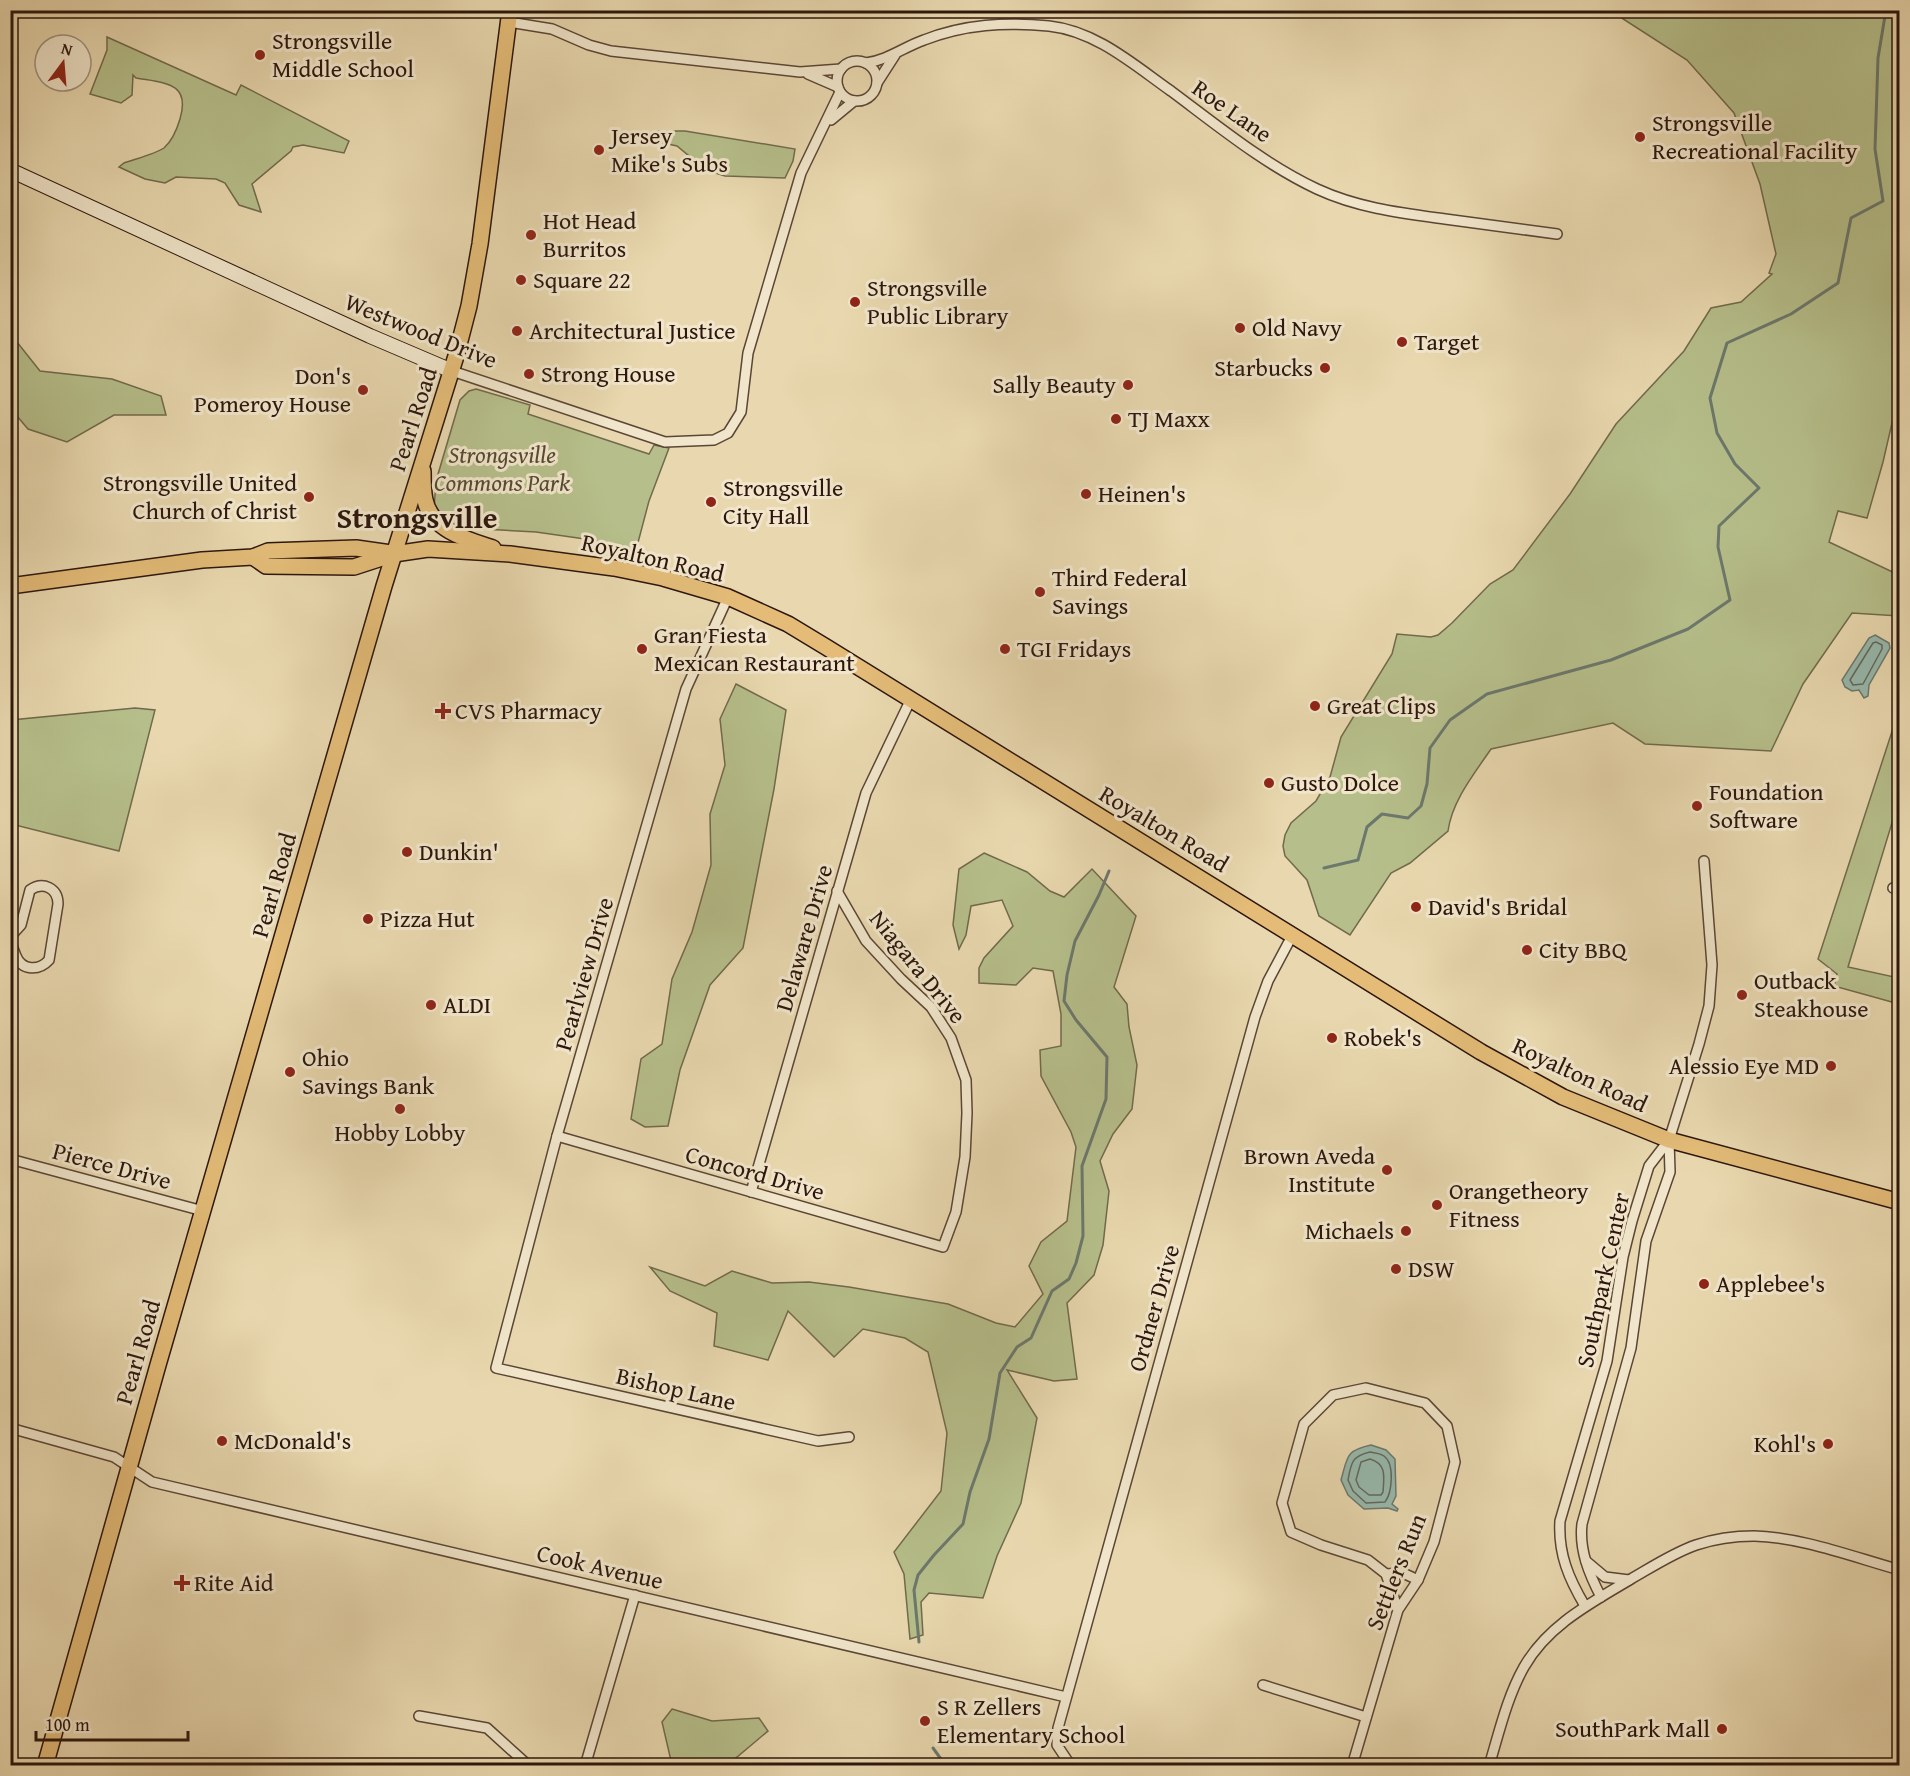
<svg xmlns="http://www.w3.org/2000/svg" width="1910" height="1776" font-family="'Gentium Book Plus',serif">
	<style>
		.green { fill: #b6bf8b; stroke: #716a4c; stroke-width: 1.5 }
		.water { fill: #97b9ad; stroke: #6c786d; stroke-width: 1.5 }
		.lines { fill: none; stroke-linecap: round; stroke-linejoin: round }
		.shore { stroke: #62685d; stroke-width: 1.5 }
		.stream { stroke: #6c786d; stroke-width: 3 }
		.street-casing { stroke: #5b4636; stroke-width: 12 }
		.secondary-casing { stroke: #2c160d; stroke-width: 16 }
		.primary-casing { stroke: #2c160d; stroke-width: 18 }
		.street { stroke: #f1e6cb; stroke-width: 9 }
		.secondary { stroke: #f1e6cb; stroke-width: 14 }
		.primary { stroke: #e4bc78; stroke-width: 15 }
		.poi-dot { fill: #8f2418; stroke: #f1e6cb; stroke-width: 2 }
		.labels { text-anchor: middle; stroke-width: 6; stroke-linejoin: round; paint-order: stroke }
		.poi-label { font-size: 24px; fill: #2c160d; stroke: #f1e6cb; text-anchor: start }
		.street-label { font-size: 24px; fill: #2c160d; stroke: #f1e6cb }
		.park-label { font-size: 24px; font-style: italic; fill: #554933; stroke: #f1e6cb }
		.district-label { font-size: 30px; font-weight: bold; fill: #2c160d; stroke: #f1e6cb }
	</style>
	<rect width="100%" height="100%" fill="#e9d8af"/>
	<filter id="stains"><feTurbulence type="fractalNoise" baseFrequency=".00333" numOctaves="4"/><feColorMatrix values="0 0 0 0 .2 0 0 0 0 .09 0 0 0 0 .02 0 0 0 .5 -.17"/></filter>
	<radialGradient id="worn" r=".72"><stop offset=".6" stop-color="#630" stop-opacity="0"/><stop offset="1" stop-color="#630" stop-opacity=".3"/></radialGradient>
	<g class="green">
		<path d="M1604,11H1899V404L1895,410L1883,462L1867,518L1838,511L1829,542L1899,575V616L1852,613L1803,684L1771,751L1645,744L1613,723L1491,749C1474,774 1452,801 1448,831L1410,863L1391,873L1350,935L1319,916L1307,880L1285,856L1283,846L1285,835L1291,823L1316,801L1330,777L1341,737L1392,654L1397,634L1431,637L1438,635L1452,623L1490,584L1513,570L1570,494L1616,424L1684,351L1711,308L1741,302L1772,274L1769,273L1776,254L1760,184L1734,113L1687,60L1614,13Z"/>
		<path d="M107,37L236,95L241,85L349,141L344,153L303,145L293,147L291,151L252,184L261,212L239,205L225,183L216,179L176,177L165,183L145,179L119,167L124,163C135,159 155,154 164,148C172,141 177,129 180,119C191,82 164,83 136,78L133,75L132,95L121,103L90,94L107,50Z"/>
		<polygon points="658,131 685,131 795,149 793,161 785,178 725,176 706,170 677,146 654,141"/>
		<polygon points="11,339 17,342 40,371 112,379 161,396 166,415 114,415 67,442 28,429 11,409"/>
		<polygon points="476,389 530,405 528,414 649,454 654,445 669,448 649,501 636,550 592,540 536,532 463,528 443,521 434,509 436,481 460,400 469,391"/>
		<polygon points="736,684 786,710 774,789 743,948 710,985 680,1070 668,1126 645,1127 631,1119 641,1059 662,1044 672,979 692,932 711,865 710,814 725,765 720,719"/>
		<polygon points="135,708 155,710 119,851 11,824 11,720"/>
		<polygon points="1899,710 1899,800 1848,967 1899,978 1899,1004 1834,986 1837,974 1818,959"/>
		<polygon points="984,853 1027,872 1050,891 1064,897 1092,869 1136,916 1114,987 1127,1004 1129,1027 1137,1065 1132,1109 1113,1134 1100,1161 1109,1191 1103,1245 1094,1275 1067,1303 1077,1379 1054,1381 1007,1370 1037,1418 1021,1503 997,1556 983,1598 929,1593 921,1602 923,1635 910,1639 904,1574 894,1552 941,1491 947,1433 928,1352 905,1338 863,1329 834,1357 788,1311 768,1360 714,1346 717,1313 670,1291 650,1267 705,1286 732,1271 772,1283 809,1282 849,1287 948,1304 996,1323 1015,1327 1043,1294 1029,1266 1041,1242 1067,1221 1076,1147 1071,1132 1041,1076 1040,1050 1061,1046 1061,1014 1053,971 1033,968 1016,985 979,983 979,968 984,958 1013,926 1002,900 971,906 966,935 959,949 953,925 959,869"/>
		<polygon points="672,1709 712,1721 759,1718 768,1731 736,1758 734,1765 672,1765 662,1722"/>
	</g>
	<g class="water">
		<polygon points="1875,635 1889,643 1890,648 1869,685 1868,696 1864,698 1859,690 1852,691 1845,687 1842,680 1869,638"/>
		<path d="M1371,1445L1386,1450L1395,1459L1396,1496L1392,1504L1398,1509L1397,1511L1388,1508L1364,1509L1348,1495L1341,1480C1348,1456 1345,1451 1371,1445Z"/>
	</g>
	<g class="lines">
		<g class="shore">
			<polygon points="1876,642 1882,645 1882,649 1863,684 1853,685 1850,680 1873,643"/>
			<path d="M1370,1452C1374,1453 1380,1453 1384,1456C1395,1464 1392,1493 1385,1502L1366,1503L1353,1491L1348,1480C1351,1463 1352,1456 1370,1452Z"/>
			<path d="M1370,1459C1387,1464 1384,1477 1383,1492L1381,1495H1369L1359,1487L1356,1480L1361,1462Z"/>
		</g>
		<g class="stream">
			<polyline points="1324,868 1358,860 1367,827 1382,814 1408,818 1421,806 1427,784 1430,748 1450,720 1487,694 1611,660 1688,629 1730,600 1718,547 1719,526 1759,488 1735,464 1717,433 1710,398 1727,343 1791,314 1838,283 1851,218 1883,201 1875,149 1878,58 1886,10"/>
			<polyline points="919,1642 914,1590 918,1575 934,1555 963,1524 970,1492 989,1439 1000,1373 1017,1347 1031,1338 1052,1291 1069,1279 1076,1263 1083,1236 1082,1166 1106,1099 1107,1057 1076,1020 1064,1001 1067,975 1075,941 1099,895 1109,871"/>
			<polyline points="933,1748 946,1766"/>
		</g>
		<defs>
			<g id="street">
				<polyline points="509,22 552,29 589,45 611,51 800,72 841,69"/>
				<circle cx="857" cy="81" r="20"/>
				<path d="M866,63C888,60 904,47 924,40C965,24 1005,22 1049,26C1096,31 1134,65 1171,91C1218,126 1264,164 1317,189C1358,208 1401,213 1445,219C1482,224 1519,229 1557,234"/>
				<polyline points="808,74 838,87"/>
				<polyline points="877,83 895,55"/>
				<polyline points="831,120 854,101"/>
				<polyline points="452,371 665,442 714,440 728,433 741,412 748,353 801,173 840,92"/>
				<polyline points="728,597 686,689 557,1136 496,1368 818,1441 849,1437"/>
				<polyline points="1893,888 1900,889"/>
				<path d="M10,937L21,925L30,890C43,881 58,888 58,904L49,960C39,971 22,971 16,956C14,951 13,947 10,942"/>
				<polyline points="557,1136 943,1247 956,1212 965,1157 967,1113 966,1080 951,1038 931,1007 901,979 866,941 837,891"/>
				<polyline points="10,1159 203,1211"/>
				<polyline points="751,1192 866,793 910,701"/>
				<polyline points="10,1428 114,1457 152,1482 1066,1697"/>
				<polyline points="1586,1561 1605,1577 1629,1580"/>
				<polyline points="1386,1574 1403,1573 1418,1580"/>
				<path d="M1601,1597C1589,1574 1579,1550 1582,1524L1631,1348L1646,1241L1670,1172L1669,1140L1699,1044L1709,1006L1712,965L1704,861"/>
				<path d="M1585,1606C1569,1579 1558,1554 1560,1521L1607,1361L1623,1257L1632,1221L1649,1166L1669,1140"/>
				<polyline points="1263,1685 1366,1717"/>
				<polyline points="419,1716 487,1728 529,1766"/>
				<polyline points="585,1766 635,1595"/>
				<polyline points="1071,1766 1057,1745 1058,1728 1255,1017 1268,981 1293,934"/>
				<polyline points="1352,1766 1398,1610 1418,1580 1434,1542 1455,1462 1447,1426 1425,1403 1366,1388 1333,1395 1304,1424 1282,1503 1291,1532 1321,1545 1368,1560 1386,1574 1398,1610"/>
				<path d="M1489,1766C1499,1733 1507,1697 1524,1667C1548,1625 1591,1603 1631,1579C1652,1567 1673,1553 1696,1545C1714,1539 1734,1536 1754,1536C1801,1537 1853,1557 1900,1570"/>
			</g>
			<polyline id="secondary" points="10,170 370,336 452,371"/>
			<g id="primary">
				<path d="M423,471C423,481 423,491 425,500C431,530 468,540 493,548"/>
				<polyline points="253,557 266,566 354,567 394,554 428,549 510,554 614,568 663,578 728,597 788,624 826,647 1481,1052 1563,1097 1669,1140 1900,1202"/>
				<polyline points="10,586 202,560 253,557 268,551 356,548 391,553"/>
				<polyline points="45,1766 158,1365 384,586 456,356 469,306 480,244 510,10"/>
			</g>
		</defs>
		<use href="#street" class="street-casing"/>
		<use href="#secondary" class="secondary-casing"/>
		<use href="#primary" class="primary-casing"/>
		<use href="#street" class="street"/>
		<use href="#secondary" class="secondary"/>
		<use href="#primary" class="primary"/>
	</g>
	<g class="poi-dot">
		<circle cx="260" cy="55" r="6"/>
		<circle cx="1640" cy="137" r="6"/>
		<circle cx="599" cy="150" r="6"/>
		<circle cx="531" cy="235" r="6"/>
		<circle cx="521" cy="280" r="6"/>
		<circle cx="855" cy="302" r="6"/>
		<circle cx="1240" cy="328" r="6"/>
		<circle cx="517" cy="331" r="6"/>
		<circle cx="1402" cy="342" r="6"/>
		<circle cx="1325" cy="368" r="6"/>
		<circle cx="529" cy="374" r="6"/>
		<circle cx="1128" cy="385" r="6"/>
		<circle cx="363" cy="390" r="6"/>
		<circle cx="1116" cy="419" r="6"/>
		<circle cx="1086" cy="494" r="6"/>
		<circle cx="309" cy="497" r="6"/>
		<circle cx="711" cy="502" r="6"/>
		<circle cx="1040" cy="592" r="6"/>
		<circle cx="642" cy="649" r="6"/>
		<circle cx="1005" cy="649" r="6"/>
		<circle cx="1315" cy="706" r="6"/>
		<path d="M440 702h6v6h6v6h-6v6h-6v-6h-6v-6h6z"/>
		<circle cx="1269" cy="783" r="6"/>
		<circle cx="1697" cy="806" r="6"/>
		<circle cx="407" cy="852" r="6"/>
		<circle cx="1416" cy="907" r="6"/>
		<circle cx="368" cy="919" r="6"/>
		<circle cx="1527" cy="950" r="6"/>
		<circle cx="1742" cy="995" r="6"/>
		<circle cx="431" cy="1005" r="6"/>
		<circle cx="1332" cy="1038" r="6"/>
		<circle cx="1831" cy="1066" r="6"/>
		<circle cx="290" cy="1072" r="6"/>
		<circle cx="400" cy="1109" r="6"/>
		<circle cx="1387" cy="1170" r="6"/>
		<circle cx="1437" cy="1205" r="6"/>
		<circle cx="1406" cy="1231" r="6"/>
		<circle cx="1396" cy="1269" r="6"/>
		<circle cx="1704" cy="1284" r="6"/>
		<circle cx="222" cy="1441" r="6"/>
		<circle cx="1828" cy="1444" r="6"/>
		<path d="M179 1574h6v6h6v6h-6v6h-6v-6h-6v-6h6z"/>
		<circle cx="925" cy="1721" r="6"/>
		<circle cx="1722" cy="1729" r="6"/>
	</g>
	<g class="labels">
		<g class="poi-label">
			<text x="272" y="49">Strongsville<tspan x="272" dy="28">Middle School</tspan></text>
			<text x="1652" y="131">Strongsville<tspan x="1652" dy="28">Recreational Facility</tspan></text>
			<text x="611" y="144">Jersey<tspan x="611" dy="28">Mike's Subs</tspan></text>
			<text x="543" y="229">Hot Head<tspan x="543" dy="28">Burritos</tspan></text>
			<text x="533" y="288">Square 22</text>
			<text x="867" y="296">Strongsville<tspan x="867" dy="28">Public Library</tspan></text>
			<text x="1252" y="336">Old Navy</text>
			<text x="529" y="339">Architectural Justice</text>
			<text x="1414" y="350">Target</text>
			<text x="1313" y="376" text-anchor="end">Starbucks</text>
			<text x="541" y="382">Strong House</text>
			<text x="351" y="384" text-anchor="end">Don's<tspan x="351" dy="28">Pomeroy House</tspan></text>
			<text x="1116" y="393" text-anchor="end">Sally Beauty</text>
			<text x="1128" y="427">TJ Maxx</text>
			<text x="297" y="491" text-anchor="end">Strongsville United<tspan x="297" dy="28">Church of Christ</tspan></text>
			<text x="723" y="496">Strongsville<tspan x="723" dy="28">City Hall</tspan></text>
			<text x="1098" y="502">Heinen's</text>
			<text x="1052" y="586">Third Federal<tspan x="1052" dy="28">Savings</tspan></text>
			<text x="654" y="643">Gran Fiesta<tspan x="654" dy="28">Mexican Restaurant</tspan></text>
			<text x="1017" y="657">TGI Fridays</text>
			<text x="1327" y="714">Great Clips</text>
			<text x="455" y="719">CVS Pharmacy</text>
			<text x="1281" y="791">Gusto Dolce</text>
			<text x="1709" y="800">Foundation<tspan x="1709" dy="28">Software</tspan></text>
			<text x="419" y="860">Dunkin'</text>
			<text x="1428" y="915">David's Bridal</text>
			<text x="380" y="927">Pizza Hut</text>
			<text x="1539" y="958">City BBQ</text>
			<text x="1754" y="989">Outback<tspan x="1754" dy="28">Steakhouse</tspan></text>
			<text x="443" y="1013">ALDI</text>
			<text x="1344" y="1046">Robek's</text>
			<text x="302" y="1066">Ohio<tspan x="302" dy="28">Savings Bank</tspan></text>
			<text x="1819" y="1074" text-anchor="end">Alessio Eye MD</text>
			<text x="400" y="1141" text-anchor="middle">Hobby Lobby</text>
			<text x="1375" y="1164" text-anchor="end">Brown Aveda<tspan x="1375" dy="28">Institute</tspan></text>
			<text x="1449" y="1199">Orangetheory<tspan x="1449" dy="28">Fitness</tspan></text>
			<text x="1394" y="1239" text-anchor="end">Michaels</text>
			<text x="1408" y="1277">DSW</text>
			<text x="1716" y="1292">Applebee's</text>
			<text x="234" y="1449">McDonald's</text>
			<text x="1816" y="1452" text-anchor="end">Kohl's</text>
			<text x="194" y="1591">Rite Aid</text>
			<text x="937" y="1715">S R Zellers<tspan x="937" dy="28">Elementary School</tspan></text>
			<text x="1710" y="1737" text-anchor="end">SouthPark Mall</text>
		</g>
		<g class="street-label">
			<text transform="translate(1232 111) rotate(35)" y="8">Roe Lane</text>
			<text transform="translate(421 331) rotate(22)" y="8">Westwood Drive</text>
			<text transform="translate(413 419) rotate(-72)" y="8">Pearl Road</text>
			<text transform="translate(653 558) rotate(13)" y="8">Royalton Road</text>
			<text transform="translate(1164 829) rotate(31)" y="8">Royalton Road</text>
			<text transform="translate(274 885) rotate(-74)" y="8">Pearl Road</text>
			<text transform="translate(804 938) rotate(-74)" y="8">Delaware Drive</text>
			<text transform="translate(918 967) rotate(51)" y="8">Niagara Drive</text>
			<text transform="translate(584 974) rotate(-74)" y="8">Pearlview Drive</text>
			<text transform="translate(1580 1075) rotate(25)" y="8">Royalton Road</text>
			<text transform="translate(112 1166) rotate(15)" y="8">Pierce Drive</text>
			<text transform="translate(755 1173) rotate(16)" y="8">Concord Drive</text>
			<text transform="translate(1603 1280) rotate(-78)" y="8">Southpark Center</text>
			<text transform="translate(1154 1308) rotate(-74)" y="8">Ordner Drive</text>
			<text transform="translate(138 1352) rotate(-74)" y="8">Pearl Road</text>
			<text transform="translate(676 1389) rotate(13)" y="8">Bishop Lane</text>
			<text transform="translate(600 1567) rotate(13)" y="8">Cook Avenue</text>
			<text transform="translate(1396 1572) rotate(-68)" y="8">Settlers Run</text>
		</g>
		<g class="park-label">
			<text x="502" y="463">Strongsville<tspan x="502" dy="28">Commons Park</tspan></text>
		</g>
		<g class="district-label">
			<text x="417" y="528">Strongsville</text>
		</g>
	</g>
	<rect width="1910" height="1776" fill="none" stroke="#e9d8af" stroke-width="36"/>
	<rect x="12" y="12" width="1886" height="1752" fill="none" stroke="#2c160d" stroke-width="3"/>
	<rect x="18" y="18" width="1874" height="1740" fill="none" stroke="#2c160d" stroke-width="1.5"/>
	<g transform="translate(63 63) rotate(16)"><circle r="28" fill="#f1e6cb" stroke="#a2937f" stroke-width="1.5"/>
	<path d="M0-4.5L10 22L0 15L-10 22Z" fill="#8f2418"/>
	<text y="-9" font-size="16" font-weight="bold" text-anchor="middle" fill="#2c160d">N</text>
	</g>
	<path d="M36 1731v9h152v-9" fill="none" stroke="#2c160d" stroke-width="3"/>
	<text x="45" y="1731" font-size="18" fill="#2c160d" stroke="#f1e6cb" stroke-width="4.5" paint-order="stroke">100 m</text>
	<rect width="100%" height="100%" filter="url(#stains)"/>
	<rect width="100%" height="100%" fill="url(#worn)"/>
</svg>
